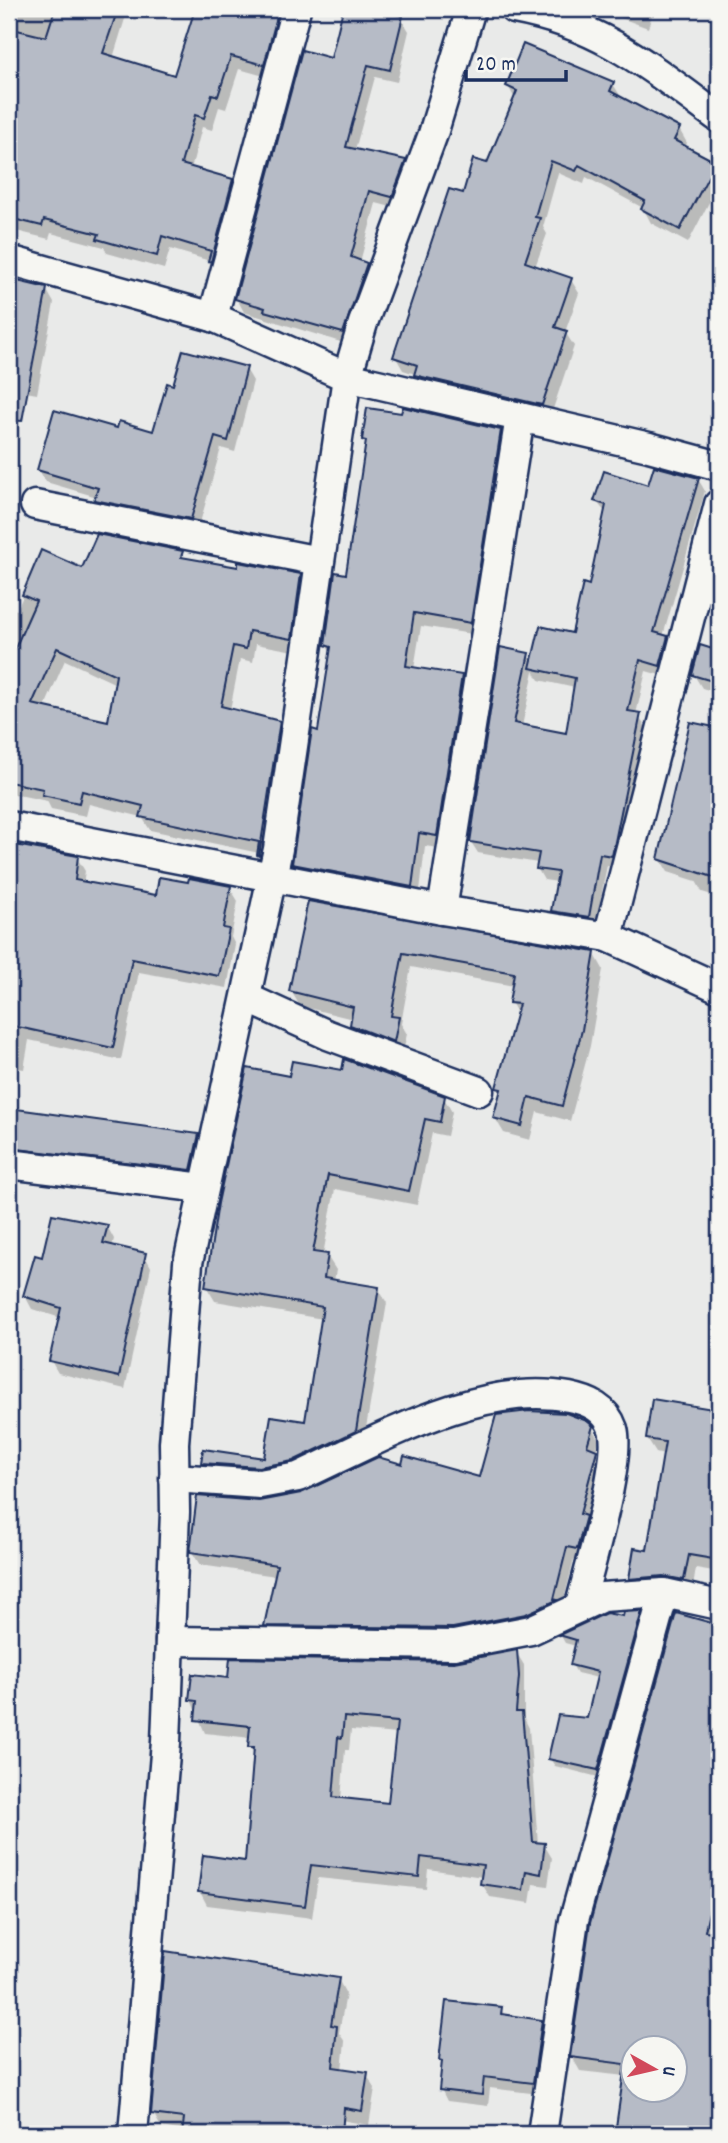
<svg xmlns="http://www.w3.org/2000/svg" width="728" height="2143" font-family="Dekko,sans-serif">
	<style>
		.shadow { fill: #0003; fill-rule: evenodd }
		.building { fill: #b6bbc6; stroke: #1b2f5e; stroke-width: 2; fill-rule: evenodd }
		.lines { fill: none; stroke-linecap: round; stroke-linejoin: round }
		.street-casing { stroke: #1b2f5e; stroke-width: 33 }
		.street { stroke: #f6f6f2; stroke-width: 28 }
	</style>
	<rect width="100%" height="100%" fill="#e9eae9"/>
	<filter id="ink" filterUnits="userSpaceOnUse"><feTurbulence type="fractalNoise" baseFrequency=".0143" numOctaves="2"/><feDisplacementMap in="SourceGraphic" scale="14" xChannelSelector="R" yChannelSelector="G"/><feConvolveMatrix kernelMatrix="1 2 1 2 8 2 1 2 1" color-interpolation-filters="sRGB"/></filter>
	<g filter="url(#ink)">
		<g class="shadow">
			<polygon points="9,9 128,9 113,58 175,77 197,9 298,9 271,78 239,69 226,109 219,107 212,130 202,127 191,169 232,180 240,194 218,274 210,261 170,249 164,269 107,253 104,247 51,233 49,239 12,230 9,224"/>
			<polygon points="345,9 368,9 401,18 409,31 397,82 375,77 355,150 404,162 412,175 399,209 376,203 360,262 366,265 374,278 350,345 244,312 237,299 333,60"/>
			<polygon points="616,9 654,9 648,28 621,18"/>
			<polygon points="704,9 719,9 717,14"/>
			<polygon points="613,84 621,97 679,129 687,143 685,147 715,163 719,171 719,183 688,243 651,223 643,208 586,177 584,184 558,173 543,227 547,234 535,267 571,280 579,293 565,332 574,346 550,418 423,389 415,374 403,370 395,356 464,195 488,165 515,99 508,86"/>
			<polygon points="9,282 46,289 54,303 37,394 9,389"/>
			<polygon points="246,369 253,381 235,452 221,448 198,530 103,512 97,497 46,482 39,470 154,434 174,387"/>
			<polygon points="500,431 508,445 478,635 421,626 414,669 461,676 469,690 444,849 425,846 419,900 301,877 294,864 332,654 326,645 347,576 367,445 364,440"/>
			<path d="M698,479L705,491L663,636L674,649L667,677L646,671L636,714L646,727L618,867L607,865L595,928L560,923L553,911L558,882L544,880L537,868L538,863L478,853L471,842L528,655L533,664L574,635L590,587L606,513L596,501ZM534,671L539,680L575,688L567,735L522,726Z"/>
			<path d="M42,552L83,570L181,553L185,559L300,576L308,590L299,652L256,644L253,662L240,659L230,710L279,722L287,736L267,868L259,853L150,830L142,817L89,804L86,816L51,809L47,801L9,793V666L15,651L9,650V608L17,610ZM65,660L116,684L109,723L44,709Z"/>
			<polygon points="701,648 719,653 719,693 702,688 694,675"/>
			<polygon points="691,724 719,730 719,897 702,892 696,881 668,872 660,859"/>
			<polygon points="9,846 77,858 85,871 83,884 157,897 230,888 238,901 231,937 235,945 227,988 139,972 121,1060 29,1040 24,1069 9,1067"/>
			<polygon points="309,903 594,953 603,969 590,1046 570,1121 537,1112 530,1140 504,1133 495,1118 501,1094 498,1088 518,1015 511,1002 514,986 411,967 401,1024 407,1034 402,1056 361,1041 352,1025 353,1019 300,1006 291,991"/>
			<polygon points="291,1078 444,1098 452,1112 447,1136 432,1133 417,1205 335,1189 323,1255 327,1256 336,1270 334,1281 378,1288 387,1303 363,1446 301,1475 212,1477 203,1463 266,1460 306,1423 323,1319 215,1301 206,1286"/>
			<polygon points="9,1108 198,1135 206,1149 198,1183 9,1159"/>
			<polygon points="107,1226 114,1239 112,1247 144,1254 151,1267 125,1389 58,1373 51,1361 61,1318 32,1309 25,1296 43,1259"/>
			<polygon points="654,1401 719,1412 719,1572 696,1568 692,1594 639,1592 631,1578 648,1552 664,1455 656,1453 647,1439"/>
			<polygon points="591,1427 599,1440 596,1451 604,1464 585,1562 574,1559 561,1611 461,1641 273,1639 265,1625 276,1576 200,1565 192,1552 259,1502 302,1495 403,1466 480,1480"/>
			<polygon points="641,1613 645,1621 602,1778 555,1766 550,1759 588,1720 598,1678 577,1673 572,1665 576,1646 565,1643 561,1636 606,1615 625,1618"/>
			<path d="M677,1615L719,1622V2134H616L625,2076L580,2071L572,2057ZM634,2048H676V2090H634Z"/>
			<path d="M516,1652L524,1665V1718L529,1728L538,1844L544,1845L552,1858L548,1886L533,1884L530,1903L490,1897L482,1884L483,1877L428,1869L426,1889L318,1878L312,1918L207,1905L200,1892L247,1863L255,1756L250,1746L251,1738L205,1733L191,1700L230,1680L454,1663ZM351,1730L397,1734L389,1805L341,1800L345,1750H349Z"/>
			<polygon points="338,1979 346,1994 339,2033 345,2042 342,2070 366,2074 375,2088 369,2125 335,2119 333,2134 184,2134 184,2131 161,2127 153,2113"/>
			<polygon points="501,2009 505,2016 541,2021 548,2033 539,2094 490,2088 488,2106 447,2101 441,2089 443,2066 440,2060"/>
		</g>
		<g class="building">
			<polygon points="55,9 118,9 103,53 174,75 195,9 279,9 264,65 231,56 218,96 212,94 204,118 195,115 181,164 233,179 211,262 208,261 211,251 162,236 157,256 97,239 99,234 44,220 42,226 9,218 9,28 46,37"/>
			<polygon points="343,9 374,9 403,16 390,70 368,65 346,147 406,160 392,197 369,191 351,257 367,263 343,333 264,311 265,308 235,299 302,50 331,58"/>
			<polygon points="523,44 614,82 610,91 680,128 674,140 716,162 680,230 641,209 645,201 579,165 576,171 551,161 535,217 540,218 525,262 572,278 555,327 567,331 542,405 414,375 417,365 393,357 449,189 463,193 473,159 487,163 517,91 506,86"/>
			<polygon points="9,279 47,288 22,421 9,420"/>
			<polygon points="183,350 247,367 228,441 215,437 191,519 94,500 98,488 37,470 54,410 117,428 119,421 153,431 167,383 173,385"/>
			<polygon points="403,407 501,430 471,623 414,613 406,666 462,675 437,836 419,833 412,887 292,864 312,729 318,731 331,647 325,645 335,572 346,574 366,441 362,440 367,408 401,413"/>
			<polygon points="654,466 699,478 654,632 668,636 660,666 640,660 628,711 641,713 616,837 612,856 600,854 589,917 551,911 558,872 536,869 539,853 470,842 500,647 529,653 514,723 566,733 575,678 530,668 540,626 572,633 583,583 589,585 606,505 594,501 604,471 648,485"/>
			<path d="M97,534L183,551L181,557L238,567V562L301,574L292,639L249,631L246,649L233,646L221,706L280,721L259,856L257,855L259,842L140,817L143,806L82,791L79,803L42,795L43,789L9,782V662L36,601L22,595L41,550L82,568ZM57,648L116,675L108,721L32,704Z"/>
			<polygon points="700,645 719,651 719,683 692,675"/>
			<polygon points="690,722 719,728 719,879 658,859"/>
			<polygon points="9,844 78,856 75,880 156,895 159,877 188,882 189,878 231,886 223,928 229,929 219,976 132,959 113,1048 9,1025"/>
			<polygon points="308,901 595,952 582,1030 562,1106 529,1097 522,1126 493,1118 501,1089 496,1088 519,1004 509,1003 514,973 403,953 391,1016 399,1017 394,1042 350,1025 353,1007 289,991"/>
			<polygon points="344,1059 445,1096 440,1122 425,1119 409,1191 328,1175 313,1252 328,1254 324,1278 379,1287 356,1431 293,1461 259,1467 201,1463 203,1449 264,1458 271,1416 305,1421 323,1307 205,1287 218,1203 247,1068 289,1076 292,1061 342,1070"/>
			<polygon points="9,1108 199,1134 191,1170 9,1148"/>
			<polygon points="52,1214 108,1225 103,1243 146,1253 119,1377 49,1361 61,1308 23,1296 35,1255 42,1257"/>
			<polygon points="652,1399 719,1410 719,1560 689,1555 684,1580 663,1576 629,1579 634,1548 647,1550 665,1442 646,1439"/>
			<polygon points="529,1411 566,1413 587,1421 593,1426 587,1446 597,1450 580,1514 586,1516 577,1549 567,1547 554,1599 557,1600 526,1614 453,1628 264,1626 277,1565 190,1552 197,1496 259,1501 301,1493 378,1457 402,1464 404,1456 479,1477 496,1415"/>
			<polygon points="642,1611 598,1770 548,1759 558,1715 587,1718 598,1672 570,1665 576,1640 559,1635 606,1613 623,1616 624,1612"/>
			<path d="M676,1613L719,1625V1865L705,1931L719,1933V2134H615L625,2064L570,2057L590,1923ZM634,2048H676V2090H634Z"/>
			<path d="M517,1650L519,1676L516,1712H522L533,1842L545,1843L541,1874L526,1871L523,1890L480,1884L483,1865L421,1857L419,1877L311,1865L305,1906L198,1892L203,1855L245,1861L254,1747H248L250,1726L195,1720L197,1701L189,1700L192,1674L228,1678L230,1658L454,1662ZM344,1717L397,1722L388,1803L333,1797L338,1737L342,1738Z"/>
			<polygon points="165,1951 339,1978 331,2025 337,2026 333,2067 368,2072 362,2111 344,2108 342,2134 182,2134 184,2118 151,2114"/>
			<polygon points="446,2001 502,2007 501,2014 542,2020 533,2083 484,2077 482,2095 439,2090 442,2061 439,2060"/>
		</g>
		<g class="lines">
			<defs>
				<g id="street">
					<path d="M514,9C601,25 650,67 719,118"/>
					<polyline points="9,260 213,317 347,377 649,447 719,466"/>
					<polyline points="213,317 296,9"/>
					<polyline points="35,505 319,561"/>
					<polyline points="9,826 442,910 608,937 719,988"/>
					<polyline points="442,910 520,417"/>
					<polyline points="608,937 719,504"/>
					<polyline points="247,998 328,1035 479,1091"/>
					<polyline points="9,1164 203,1188"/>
					<path d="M174,1478L260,1484L298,1477C377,1441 480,1380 569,1397C589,1401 606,1408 613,1429C622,1459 589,1569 580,1605"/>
					<polyline points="170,1641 454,1645 531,1630 602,1597 664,1593 719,1605"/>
					<polyline points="133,2134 166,1742 175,1512 174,1443 188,1263 278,849 347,377 363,323 433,134 471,9"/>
					<polyline points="542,2134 574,1920 664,1593"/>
				</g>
			</defs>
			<use href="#street" class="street-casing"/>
			<use href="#street" class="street"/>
		</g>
	</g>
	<rect width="728" height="2143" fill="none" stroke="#f6f6f2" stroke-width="35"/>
	<rect x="18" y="18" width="693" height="2108" fill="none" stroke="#1b2f5e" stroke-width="2.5" filter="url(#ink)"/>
	<g transform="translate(654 2069) rotate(98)"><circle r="33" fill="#f6f6f2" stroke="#9ea6b7" stroke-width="2"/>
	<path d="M0-5L12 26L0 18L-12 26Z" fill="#d1495b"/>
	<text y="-10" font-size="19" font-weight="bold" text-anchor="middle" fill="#1b2f5e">U</text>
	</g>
	<path d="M466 70v10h100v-10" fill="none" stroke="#1b2f5e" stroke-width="3.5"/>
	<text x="476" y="70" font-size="21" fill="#1b2f5e" stroke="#f6f6f2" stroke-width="5" paint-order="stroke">20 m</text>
</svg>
